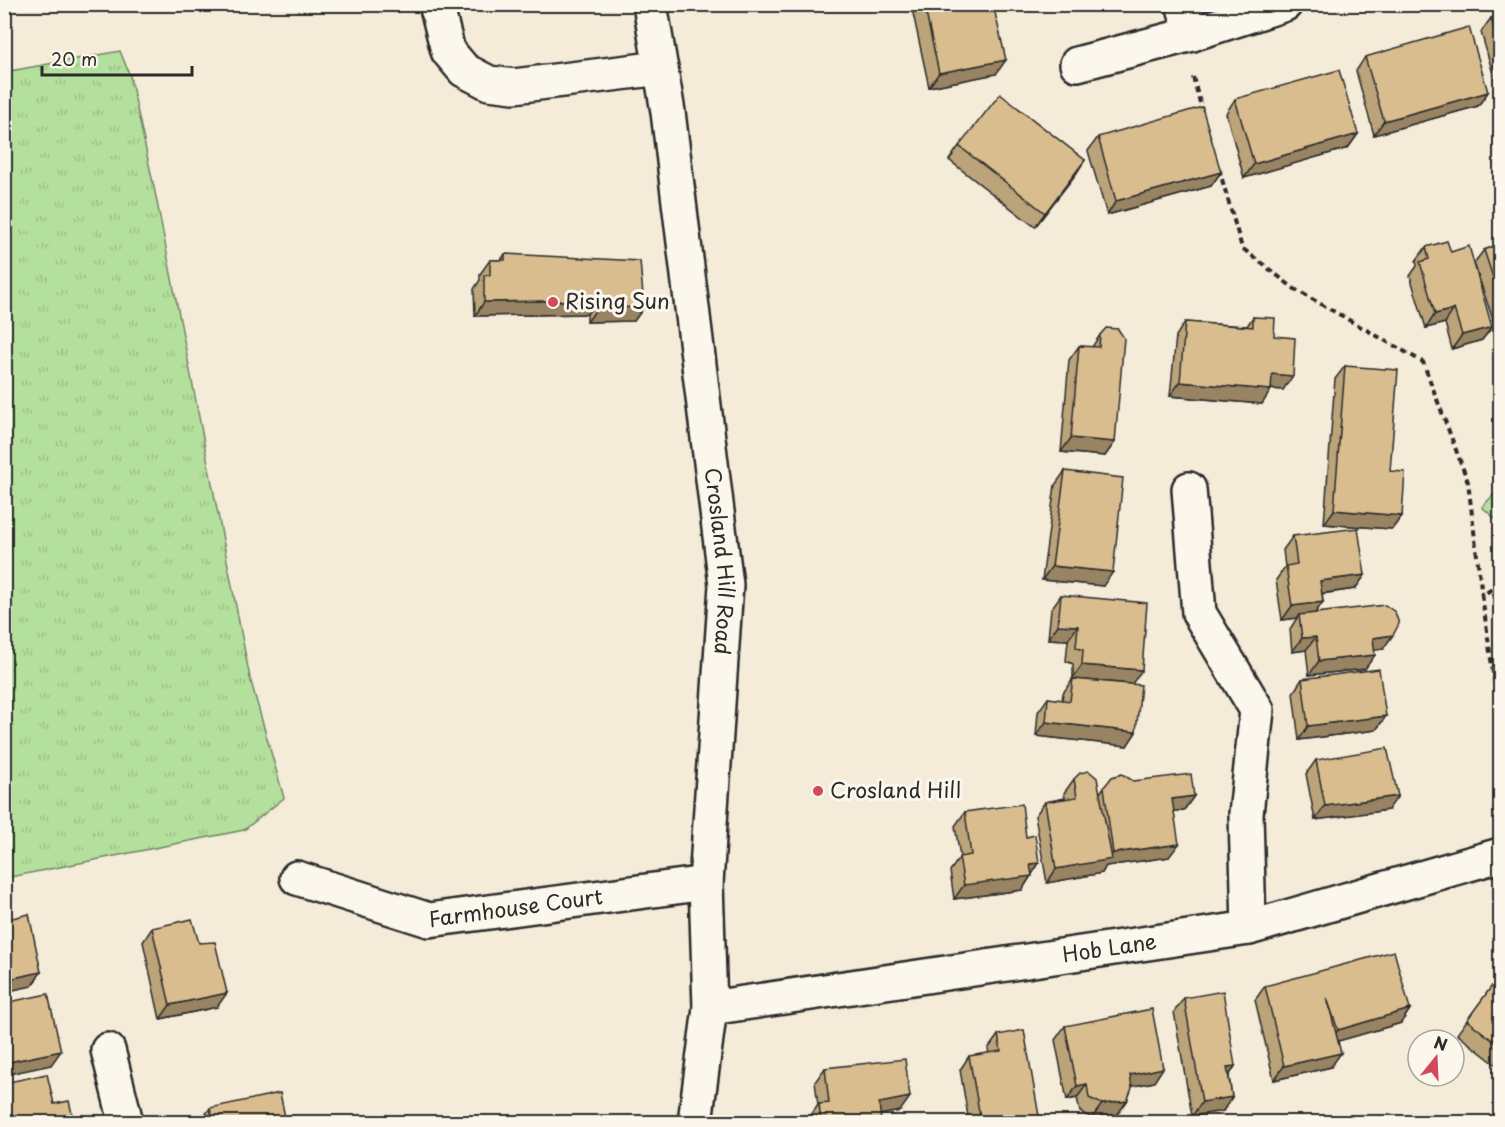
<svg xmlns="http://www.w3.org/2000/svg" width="1505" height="1127" font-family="'Playpen Sans',sans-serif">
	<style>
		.grass { fill: url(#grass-tufts); stroke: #708664; stroke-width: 1.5 }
		.park { fill: #b4e09e; stroke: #708664; stroke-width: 1.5 }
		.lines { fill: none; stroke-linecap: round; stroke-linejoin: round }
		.minor-casing { stroke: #2b2b2b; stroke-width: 38 }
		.path { stroke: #2b2b2b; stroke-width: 4; stroke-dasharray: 6 4.5; stroke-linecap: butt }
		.minor { stroke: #fbf7ec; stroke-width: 33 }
		.wall { fill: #bba37a; stroke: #2b2b2b; stroke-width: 1.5 }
		.shaded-wall { fill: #988463; stroke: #2b2b2b; stroke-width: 1.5 }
		.building { fill: #d9bd8e; stroke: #2b2b2b; stroke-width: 1.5 }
		.poi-dot { fill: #d1495b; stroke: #fbf7ec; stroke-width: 2 }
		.labels { text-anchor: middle; stroke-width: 6; stroke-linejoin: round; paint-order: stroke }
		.poi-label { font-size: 21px; fill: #2b2b2b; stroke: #fbf7ec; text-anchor: start }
		.street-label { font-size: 21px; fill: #2b2b2b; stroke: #fbf7ec }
	</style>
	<defs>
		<pattern id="grass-tufts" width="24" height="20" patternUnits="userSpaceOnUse" patternTransform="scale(1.5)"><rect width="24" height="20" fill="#b4e09e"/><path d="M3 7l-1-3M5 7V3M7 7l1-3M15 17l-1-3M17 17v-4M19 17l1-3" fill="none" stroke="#9bc088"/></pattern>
	</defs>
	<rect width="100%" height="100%" fill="#f4ebd9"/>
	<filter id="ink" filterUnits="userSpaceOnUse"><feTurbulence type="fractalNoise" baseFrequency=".0167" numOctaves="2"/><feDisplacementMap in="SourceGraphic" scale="12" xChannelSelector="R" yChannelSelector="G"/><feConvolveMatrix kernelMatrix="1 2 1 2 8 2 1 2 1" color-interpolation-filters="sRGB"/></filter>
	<g filter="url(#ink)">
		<polygon class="grass" points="120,51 130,76 156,197 250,678 284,798 244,830 5,878 5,72"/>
		<polygon class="park" points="1500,488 1500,523 1482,507"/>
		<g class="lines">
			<defs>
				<g id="minor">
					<polyline points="436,4 448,51 464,70 489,83 514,86 661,68"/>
					<path id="s1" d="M650,4L668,112L726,585L706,883L710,1008L695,1122"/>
					<polyline points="1183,4 1192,34"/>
					<polyline points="1077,64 1192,34 1285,4"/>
					<polyline points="1189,489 1199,613 1257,710 1246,814 1249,928"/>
					<path id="s2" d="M297,878L429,920L706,883"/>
					<path id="s3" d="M710,1008L1249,928L1500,855"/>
					<polyline points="108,1050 126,1122"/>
				</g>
			</defs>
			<use href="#minor" class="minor-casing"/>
			<g class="path">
				<polyline points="1193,77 1202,110"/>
				<polyline points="1219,169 1242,248 1296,290 1423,362 1468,482 1482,596"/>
				<polyline points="1500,583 1482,596 1500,722"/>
			</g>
			<use href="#minor" class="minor"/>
		</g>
		<g class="wall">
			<polygon points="911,4 993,4 996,74 929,87"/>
			<polygon points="1500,15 1500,95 1499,95 1481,32 1491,18"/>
			<polygon points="1365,57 1488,92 1478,106 1374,135 1356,71"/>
			<polygon points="1235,99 1358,134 1348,148 1244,178 1226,113"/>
			<polygon points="1098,137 1221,172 1211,186 1107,215 1088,151"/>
			<polygon points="959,146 1085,160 1035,227 949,160"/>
			<polygon points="1500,244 1500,318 1493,320 1474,263 1484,250"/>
			<polygon points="1426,247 1451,252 1492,327 1482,340 1452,349 1445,323 1426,328 1410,276 1417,266 1416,261"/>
			<polygon points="505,254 644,307 634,321 587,322 587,314 475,316 474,289 480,280 480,274 490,260 501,260"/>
			<polygon points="1253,317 1274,336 1283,390 1271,389 1262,404 1170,396 1176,336 1185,322 1247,326"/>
			<polygon points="1100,335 1115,442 1105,456 1061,452 1069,360 1079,346 1092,347"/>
			<polygon points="1345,366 1390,471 1402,516 1392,529 1324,524 1335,379"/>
			<polygon points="1065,471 1103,586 1042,580 1055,485"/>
			<polygon points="1293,536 1365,575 1355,589 1322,594 1323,602 1315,613 1383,649 1374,650 1365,669 1309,675 1306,650 1292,652 1290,629 1297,618 1282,620 1276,580 1285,567 1283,550"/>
			<polygon points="1061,595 1132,684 1136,732 1127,746 1036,736 1038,712 1048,698 1062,700 1063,693 1073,679 1073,664 1066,661 1068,640 1048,639 1051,609"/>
			<polygon points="1302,679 1386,716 1376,730 1299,740 1293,693"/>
			<polygon points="1316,760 1388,810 1315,820 1306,774"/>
			<polygon points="1074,779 1100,793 1104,787 1133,781 1194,796 1184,810 1174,811 1169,857 1106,866 1102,873 1047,883 1035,816 1045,802 1065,798 1064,793"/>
			<polygon points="965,812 1026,837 1039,863 1022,890 954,899 950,871 960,857 955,826"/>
			<polygon points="152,928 217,1007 160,1019 143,942"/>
			<polygon points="1500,975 1500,1068 1457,1034"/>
			<polygon points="1265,986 1410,1009 1401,1023 1338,1041 1331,1067 1274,1080 1255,1000"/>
			<polygon points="1184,998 1235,1066 1229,1076 1232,1097 1223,1111 1192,1116 1174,1012"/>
			<polygon points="1065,1026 1154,1082 1132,1086 1127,1101 1117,1115 1092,1118 1080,1112 1077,1098 1067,1100 1055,1040"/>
			<polygon points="998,1035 1040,1122 969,1122 960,1070 969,1056 989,1053 988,1049"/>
			<polygon points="825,1068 900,1111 880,1115 881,1122 810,1122 809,1118 818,1105 815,1082"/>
			<polygon points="210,1108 286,1122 200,1122"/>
		</g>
		<g class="shaded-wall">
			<polygon points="1006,60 996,74 929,87 939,73"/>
			<polygon points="1488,92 1478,106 1374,135 1384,121"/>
			<polygon points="1358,134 1348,148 1244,178 1254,164"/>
			<polygon points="1085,160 1076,174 1035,227 1045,213"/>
			<polygon points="1221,172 1211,186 1107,215 1116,201"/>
			<polygon points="597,300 587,314 475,316 484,302"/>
			<polygon points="644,307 634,321 587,322 597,308"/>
			<polygon points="1454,309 1445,323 1426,328 1435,314"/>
			<polygon points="1500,310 1500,318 1493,320"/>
			<polygon points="1492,327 1482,340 1452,349 1462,335"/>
			<polygon points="1272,374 1293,376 1283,390 1262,388"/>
			<polygon points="1180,382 1271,390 1262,404 1170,396"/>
			<polygon points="1071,438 1115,442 1105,456 1061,452"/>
			<polygon points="1334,510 1402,516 1392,529 1324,524"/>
			<polygon points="1052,566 1113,572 1103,586 1042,580"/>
			<polygon points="1365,575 1355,589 1310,595 1320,581"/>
			<polygon points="1323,602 1313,616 1299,615 1297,618 1282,620 1292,606"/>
			<polygon points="1058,625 1078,626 1068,640 1048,639"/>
			<polygon points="1393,635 1383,649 1363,651 1373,638"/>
			<polygon points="1316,637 1306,650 1292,652 1302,638"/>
			<polygon points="1375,655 1365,669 1309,675 1319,661"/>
			<polygon points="1082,665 1142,670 1132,684 1072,679"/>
			<polygon points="1386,716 1376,730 1299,740 1308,726"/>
			<polygon points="1046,722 1136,732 1127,746 1036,736"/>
			<polygon points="1194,796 1184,810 1163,813 1172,799"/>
			<polygon points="1398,796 1388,810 1315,820 1325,806"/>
			<polygon points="1179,844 1169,857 1106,866 1102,873 1047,883 1056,869 1109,859 1113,853"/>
			<polygon points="1039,863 1022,890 954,899 964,885 1030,864"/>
			<polygon points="41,972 32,986 4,992 4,980"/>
			<polygon points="227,993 217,1007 160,1019 170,1005"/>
			<polygon points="1410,1009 1401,1023 1328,1044 1338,1030"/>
			<polygon points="61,1051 51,1065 4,1075 4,1063"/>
			<polygon points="1341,1053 1331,1067 1274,1080 1284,1066"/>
			<polygon points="1235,1066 1226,1080 1227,1067"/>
			<polygon points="1163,1068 1154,1082 1120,1089 1130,1075"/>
			<polygon points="1087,1084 1077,1098 1067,1100 1077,1086"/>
			<polygon points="910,1097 900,1111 869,1117 879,1103"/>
			<polygon points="1232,1097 1223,1111 1192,1116 1202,1102"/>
			<polygon points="1127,1101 1117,1115 1092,1118 1102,1104"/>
		</g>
		<g class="building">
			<polygon points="924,4 993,4 1006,60 939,73"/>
			<polygon points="1500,15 1500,52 1491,18"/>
			<polygon points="1469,27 1488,92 1384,121 1365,57"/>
			<polygon points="1339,70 1358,134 1254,164 1235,99"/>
			<polygon points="1000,94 1085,160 1045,213 959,146"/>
			<polygon points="1202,107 1221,172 1116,201 1098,137"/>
			<polygon points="1447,241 1451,252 1469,246 1492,327 1462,335 1454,309 1435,314 1420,262 1429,259 1426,247"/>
			<polygon points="1500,244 1500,299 1484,250"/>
			<polygon points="505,254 640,261 644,307 597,308 597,300 484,302 484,275 490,275 490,260 505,260"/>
			<polygon points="1253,317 1275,318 1274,336 1295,338 1293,376 1272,374 1271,390 1180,382 1185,322 1253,327"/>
			<polygon points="1106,328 1118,329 1124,338 1115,442 1071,438 1079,346 1099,347 1100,335"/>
			<polygon points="1345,366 1398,370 1390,471 1405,472 1402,516 1334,510"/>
			<polygon points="1065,471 1123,478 1113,572 1052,566"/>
			<polygon points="1358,528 1365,575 1320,581 1323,602 1292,606 1286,566 1297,564 1293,536"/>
			<polygon points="1061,595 1147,603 1142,670 1082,665 1083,650 1076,647 1078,626 1058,625"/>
			<polygon points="1385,605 1395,612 1399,624 1393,635 1373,638 1375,655 1319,661 1316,637 1302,638 1299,615"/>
			<polygon points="1379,669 1386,716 1308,726 1302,679"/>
			<polygon points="1073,679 1141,685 1136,732 1046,722 1048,698 1070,701"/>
			<polygon points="1387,748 1398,796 1325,806 1316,760"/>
			<polygon points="1089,771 1097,778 1112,859 1056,869 1045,802 1077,797 1074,779 1080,773"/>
			<polygon points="1122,774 1133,781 1191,774 1194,796 1172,799 1179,844 1113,853 1104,787 1112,777"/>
			<polygon points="1022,804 1026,837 1035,835 1039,863 1030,864 1032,876 964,885 959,857 971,855 965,812"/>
			<polygon points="29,914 41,972 4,980 4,920"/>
			<polygon points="192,919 199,943 215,942 227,993 170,1005 152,928"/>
			<polygon points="1394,951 1410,1009 1338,1030 1327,998 1341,1053 1284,1066 1265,986"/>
			<polygon points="1500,975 1500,1046 1467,1020"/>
			<polygon points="1223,991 1235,1066 1227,1067 1232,1097 1202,1102 1184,998"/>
			<polygon points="48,994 61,1051 4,1063 4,1003"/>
			<polygon points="1152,1009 1163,1068 1130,1075 1132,1088 1127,1101 1102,1104 1089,1098 1087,1084 1077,1086 1065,1026"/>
			<polygon points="1024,1030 1040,1122 981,1122 969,1056 1001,1051 998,1035"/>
			<polygon points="905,1059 910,1097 879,1103 881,1122 821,1122 819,1104 829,1103 825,1068"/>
			<polygon points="47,1074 54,1104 69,1101 74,1122 4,1122 4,1083"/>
			<polygon points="280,1093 286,1122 213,1122 210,1108"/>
		</g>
	</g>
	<g class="poi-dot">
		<circle cx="553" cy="302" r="6"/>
		<circle cx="818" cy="791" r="6"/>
	</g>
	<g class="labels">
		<g class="poi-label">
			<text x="565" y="309">Rising Sun</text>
			<text x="830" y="798">Crosland Hill</text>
		</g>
		<g class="street-label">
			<text dy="7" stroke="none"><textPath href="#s1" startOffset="562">Crosland Hill Road</textPath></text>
			<text dy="7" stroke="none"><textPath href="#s2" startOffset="226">Farmhouse Court</textPath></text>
			<text dy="7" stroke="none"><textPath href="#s3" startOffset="404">Hob Lane</textPath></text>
		</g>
	</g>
	<rect width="1505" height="1127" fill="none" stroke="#fbf7ec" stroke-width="24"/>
	<rect x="12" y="12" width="1481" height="1103" fill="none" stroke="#2b2b2b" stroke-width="2" filter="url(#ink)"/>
	<g transform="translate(1436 1058) rotate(18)"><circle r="28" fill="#fbf7ec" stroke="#a8a59f" stroke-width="1.5"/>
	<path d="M0-4.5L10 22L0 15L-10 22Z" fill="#d1495b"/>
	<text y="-9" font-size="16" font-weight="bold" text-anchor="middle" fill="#2b2b2b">N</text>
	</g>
	<path d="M42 66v9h150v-9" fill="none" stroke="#2b2b2b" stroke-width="3"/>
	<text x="51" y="66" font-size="18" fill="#2b2b2b" stroke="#fbf7ec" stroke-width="4.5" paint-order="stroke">20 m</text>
</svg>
